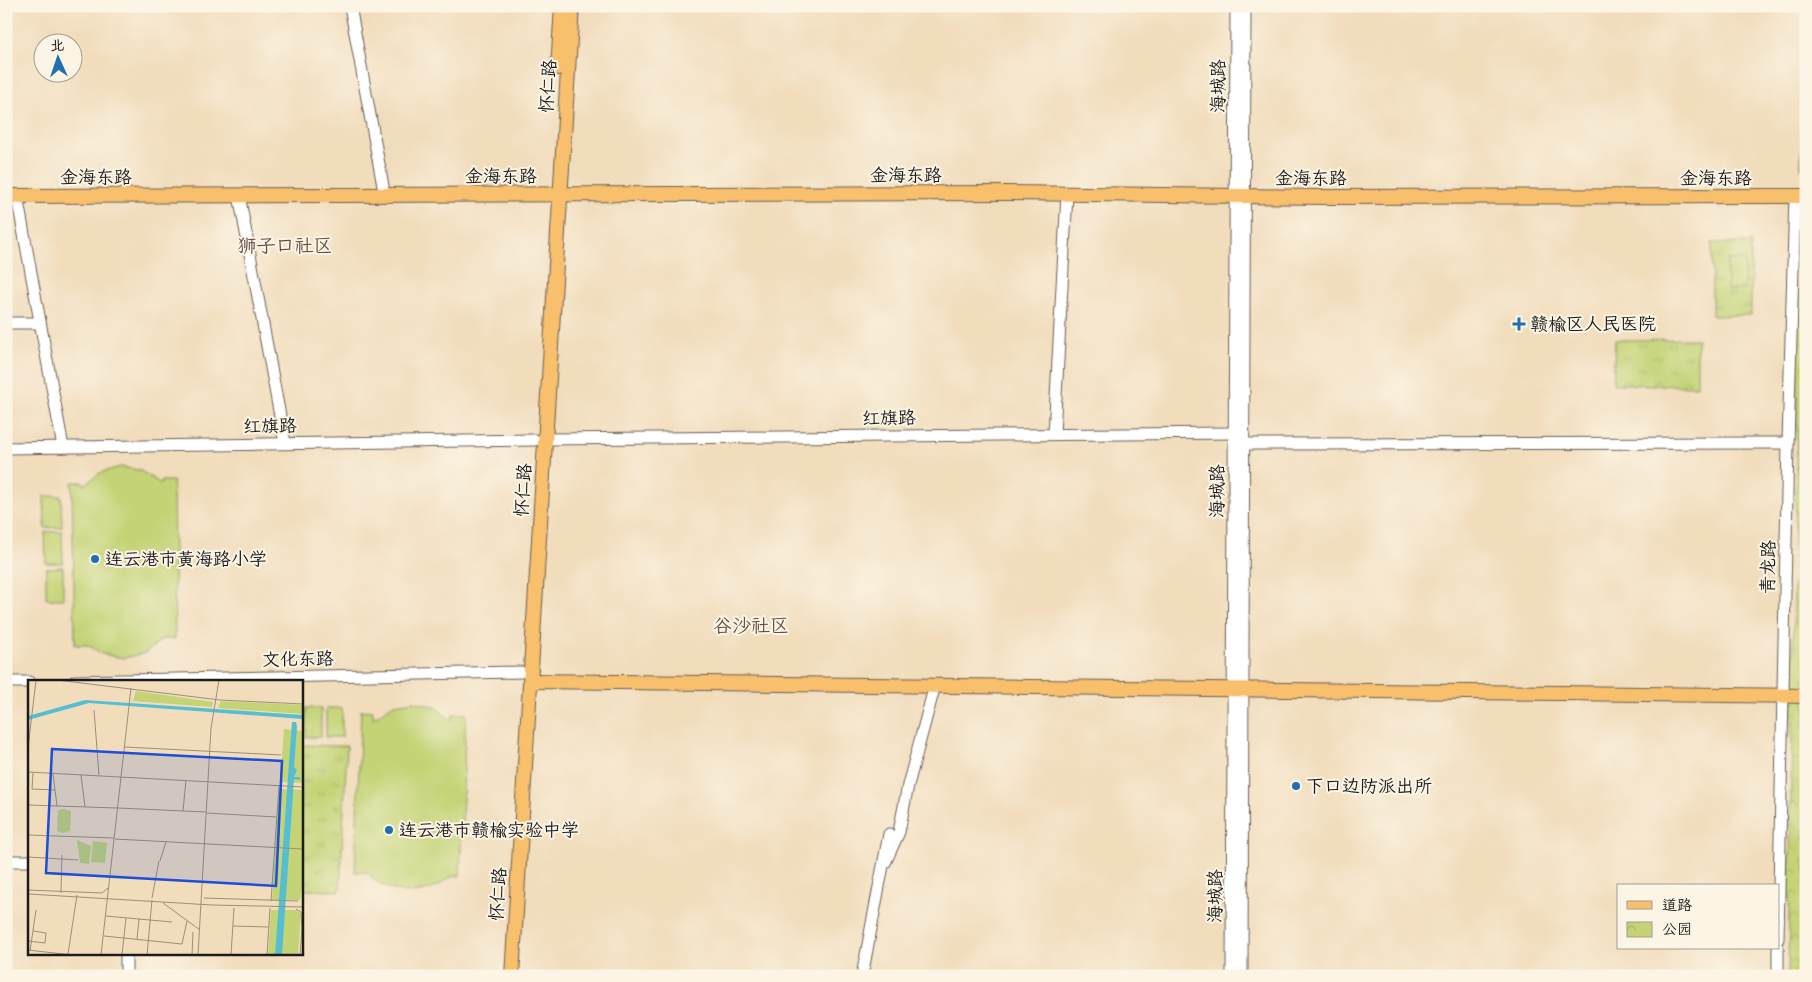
<svg xmlns="http://www.w3.org/2000/svg" width="1812" height="982" font-family="Mynerve,'LXGW WenKai TC',sans-serif">
	<style>
		.grass { fill: url(#grass-tufts); stroke: #707848 }
		.park { fill: url(#park-crowns); stroke: #707848 }
		.garden { fill: #c3d375; stroke: #707848 }
		.lines { fill: none; stroke-linecap: round; stroke-linejoin: round }
		.minor-casing { stroke: #675f54; stroke-width: 13 }
		.major-casing { stroke: #675f54; stroke-width: 16 }
		.minor { stroke: #fff; stroke-width: 11 }
		.major { stroke: #f8bf6c; stroke-width: 14 }
		.poi-dot { fill: #1f6fb2; stroke: #fcf5e5; stroke-width: 2 }
		.labels { text-anchor: middle; stroke-width: 4; stroke-linejoin: round; paint-order: stroke }
		.street-label { font-size: 18px; fill: #1c1c1c; stroke: #fcf5e5 }
		.poi-label { font-size: 18px; fill: #1c1c1c; stroke: #fcf5e5; text-anchor: start }
		.neighbourhood-label { font-size: 19px; fill: #625047; stroke: #fcf5e5 }
		.inset-road { fill: none; stroke: #9c8f7b; stroke-width: 1 }
		.view { fill: #1d4ed8; fill-opacity: 0.15; stroke: #1d4ed8; stroke-width: 2.5 }
		.inset-edge { fill: none; stroke: #1c1c1c; stroke-width: 2.5 }
	</style>
	<defs>
		<pattern id="grass-tufts" width="24" height="20" patternUnits="userSpaceOnUse" patternTransform="scale(1.25)"><rect width="24" height="20" fill="#c3d375"/><path d="M3 7l-1-3M5 7V3M7 7l1-3M15 17l-1-3M17 17v-4M19 17l1-3" fill="none" stroke="#a7b565"/></pattern>
		<pattern id="park-crowns" width="20" height="18" patternUnits="userSpaceOnUse" patternTransform="scale(1.25)"><rect width="20" height="18" fill="#c3d375"/><path d="M2 6a3 3 0 1 1 6 0M12 15a3 3 0 1 1 6 0" fill="none" stroke="#a7b565"/></pattern>
	</defs>
	<rect width="100%" height="100%" fill="#fcf5e5"/>
	<filter id="ink" filterUnits="userSpaceOnUse"><feTurbulence type="fractalNoise" baseFrequency=".02" numOctaves="2"/><feDisplacementMap in="SourceGraphic" scale="10" xChannelSelector="R" yChannelSelector="G"/><feConvolveMatrix kernelMatrix="1 2 1 2 8 2 1 2 1" color-interpolation-filters="sRGB"/></filter>
	<filter id="wash" filterUnits="userSpaceOnUse"><feTurbulence type="fractalNoise" baseFrequency=".0096" numOctaves="4" result="noise"/><feDisplacementMap in="SourceGraphic" scale="20" xChannelSelector="R" yChannelSelector="G"/><feGaussianBlur stdDeviation="1.12" result="paint"/><feColorMatrix in="noise" values="0 0 0 0 0 0 0 0 0 0 0 0 0 0 0 0 0 1.4 0 .05"/><feComposite in="paint" operator="in"/></filter>
	<g filter="url(#wash)">
		<rect width="100%" height="100%" fill="#f1dcbb"/>
		<g class="grass">
			<polygon points="1712,243 1751,243 1751,315 1712,316"/>
			<polygon points="1697,339 1697,386 1613,384 1615,340"/>
			<polygon points="301,745 347,746 340,891 301,890"/>
		</g>
		<g class="park">
			<polygon points="1805,6 1806,168 1801,168"/>
			<polygon points="1800,219 1806,219 1806,976 1788,976"/>
		</g>
		<g class="garden">
			<polygon points="1727,260 1744,260 1744,289 1727,290"/>
			<polygon points="120,467 139,470 161,484 161,481 173,481 175,639 162,639 145,653 124,658 102,654 88,645 75,645 72,482 83,482 84,485 100,473"/>
			<polygon points="44,496 61,496 62,527 45,528"/>
			<polygon points="62,531 63,563 46,563 45,532"/>
			<polygon points="63,567 63,599 46,599 46,568"/>
			<path d="M414,701L436,707L452,721L453,714H466L460,876C449,875 445,882 435,887C411,899 384,891 366,872H355L361,710L373,711V718L394,704Z"/>
			<rect x="306" y="708" width="15" height="29"/>
			<rect x="326" y="708" width="16" height="29"/>
		</g>
	</g>
	<g filter="url(#ink)">
		<g class="lines">
			<defs>
				<g id="minor">
					<polyline points="350,6 383,186"/>
					<polyline points="239,195 285,443"/>
					<polyline points="17,196 63,447"/>
					<polyline points="6,323 40,323"/>
					<polyline points="1054,434 1067,194"/>
					<polyline points="545,439 1234,433"/>
					<polyline points="1244,444 1788,443"/>
					<polyline points="6,448 535,440"/>
					<polyline points="75,681 521,672"/>
					<polyline points="6,682 29,682"/>
					<polyline points="6,861 29,861"/>
					<polyline points="885,863 899,832 908,785 935,685"/>
					<polyline points="1778,939 1788,443 1795,196"/>
					<polyline points="126,953 126,976"/>
					<polyline points="862,976 889,834"/>
					<polyline points="1232,976 1236,6"/>
					<polyline points="1242,976 1245,6"/>
					<polyline points="1778,976 1778,948"/>
				</g>
				<g id="major">
					<polyline points="558,68 562,6"/>
					<polyline points="6,196 1011,193 1322,197 1806,196"/>
					<polyline points="530,681 1806,696"/>
					<polyline points="512,976 572,6"/>
				</g>
			</defs>
			<use href="#minor" class="minor-casing"/>
			<use href="#major" class="major-casing"/>
			<use href="#minor" class="minor"/>
			<use href="#major" class="major"/>
		</g>
	</g>
	<g class="poi-dot">
		<path d="M1516.5 316.5h5v5h5v5h-5v5h-5v-5h-5v-5h5z"/>
		<circle cx="95" cy="559" r="5"/>
		<circle cx="1296" cy="786" r="5"/>
		<circle cx="389" cy="830" r="5"/>
	</g>
	<g class="labels">
		<g class="street-label">
			<text transform="translate(548 86) rotate(-86)" y="6">怀仁路</text>
			<text transform="translate(1218 86) rotate(-90)" y="6">海城路</text>
			<text x="906" y="181">金海东路</text>
			<text x="501" y="182">金海东路</text>
			<text x="96" y="183">金海东路</text>
			<text x="1311" y="184">金海东路</text>
			<text x="1716" y="184">金海东路</text>
			<text transform="translate(889 418) rotate(-1)" y="6">红旗路</text>
			<text transform="translate(270 426) rotate(-1)" y="6">红旗路</text>
			<text transform="translate(523 490) rotate(-86)" y="6">怀仁路</text>
			<text transform="translate(1217 491) rotate(-90)" y="6">海城路</text>
			<text transform="translate(1768 567) rotate(-89)" y="6">青龙路</text>
			<text transform="translate(298 659) rotate(-1)" y="6">文化东路</text>
			<text transform="translate(498 894) rotate(-86)" y="6">怀仁路</text>
			<text transform="translate(1215 896) rotate(-90)" y="6">海城路</text>
		</g>
		<g class="poi-label">
			<text x="1530" y="330">赣榆区人民医院</text>
			<text x="105" y="565">连云港市黄海路小学</text>
			<text x="1306" y="792">下口边防派出所</text>
			<text x="399" y="836">连云港市赣榆实验中学</text>
		</g>
		<g class="neighbourhood-label">
			<text x="285" y="252">狮子口社区</text>
			<text x="751" y="632">谷沙社区</text>
		</g>
	</g>
	<g transform="translate(28 680)">
		<rect width="275" height="275" fill="#f1dcbb"/>
		<path d="M49,160L63,166L61,184L52,183Z" fill="#c3d375"/>
		<path d="M108,11L185,22L184,27L105,21ZM193,21L275,25V34L190,28ZM256,49L275,51V103L252,102ZM251,109L275,110V204L272,220H244ZM243,230H269L273,234L270,275H240Z" fill="#c3d375"/>
		<path d="M36,129L43,131L42,151L35,153L29,151L30,130ZM65,161L79,163L77,183L63,182Z" fill="#c3d375"/>
		<path d="M57,20L275,35V39L61,23L0,40V36ZM264,42H268L269,46L266,87L269,90L266,97H272V100L266,99L254,275H247Z" fill="#55bed1"/>
		<path class="inset-road" d="M29,0L192,20L275,24M66,30L71,95M97,67L253,75M0,68L8,0M0,92L275,107M5,93L4,109L27,110M25,94L29,126M53,95L57,127M0,125L89,128M90,128L178,132M155,131L158,100M179,133L248,137M0,155L86,158M87,159L275,169M0,177L50,180M132,181L138,162M0,210L74,213L80,208M33,213L34,175M0,214L184,225L275,227M124,218L131,181M176,218L270,221M243,221L251,106M135,223L172,250M268,229L273,232L274,249M78,236L144,242M205,246L241,247M76,256L154,264L159,241M109,259L111,239M0,261L17,263L18,253L5,251M0,270L44,275M2,271L8,230M40,274L49,215M73,275L103,8M94,275L98,238M119,275L124,220M164,275L165,252M170,275L183,48L191,0M203,275L206,228M239,275L242,228M272,275L274,248"/>
		<path class="view" d="M24,69L254,81L248,206L18,193Z"/>
		<rect width="275" height="275" class="inset-edge"/>
	</g>
	<rect width="1812" height="982" fill="none" stroke="#fcf5e5" stroke-width="25"/>
	<rect x="1617" y="884" width="162" height="65" fill="#fcf5e5" stroke="#a29e95"/>
	<rect x="1627" y="901" width="25" height="8" fill="#f8bf6c" stroke="#a29e95"/>
	<text x="1662" y="910" font-size="15" fill="#1c1c1c">道路</text>
	<rect x="1627" y="922" width="25" height="15" fill="url(#park-crowns)" stroke="#a29e95"/>
	<text x="1662" y="934" font-size="15" fill="#1c1c1c">公园</text>
	<g transform="translate(58 58) rotate(357)"><circle r="24" fill="#fcf5e5" stroke="#a29e95"/>
	<path d="M0-4L9 19L0 12L-9 19Z" fill="#1f6fb2"/>
	<text y="-8" font-size="14" font-weight="bold" text-anchor="middle" fill="#1c1c1c">北</text>
	</g>
</svg>
